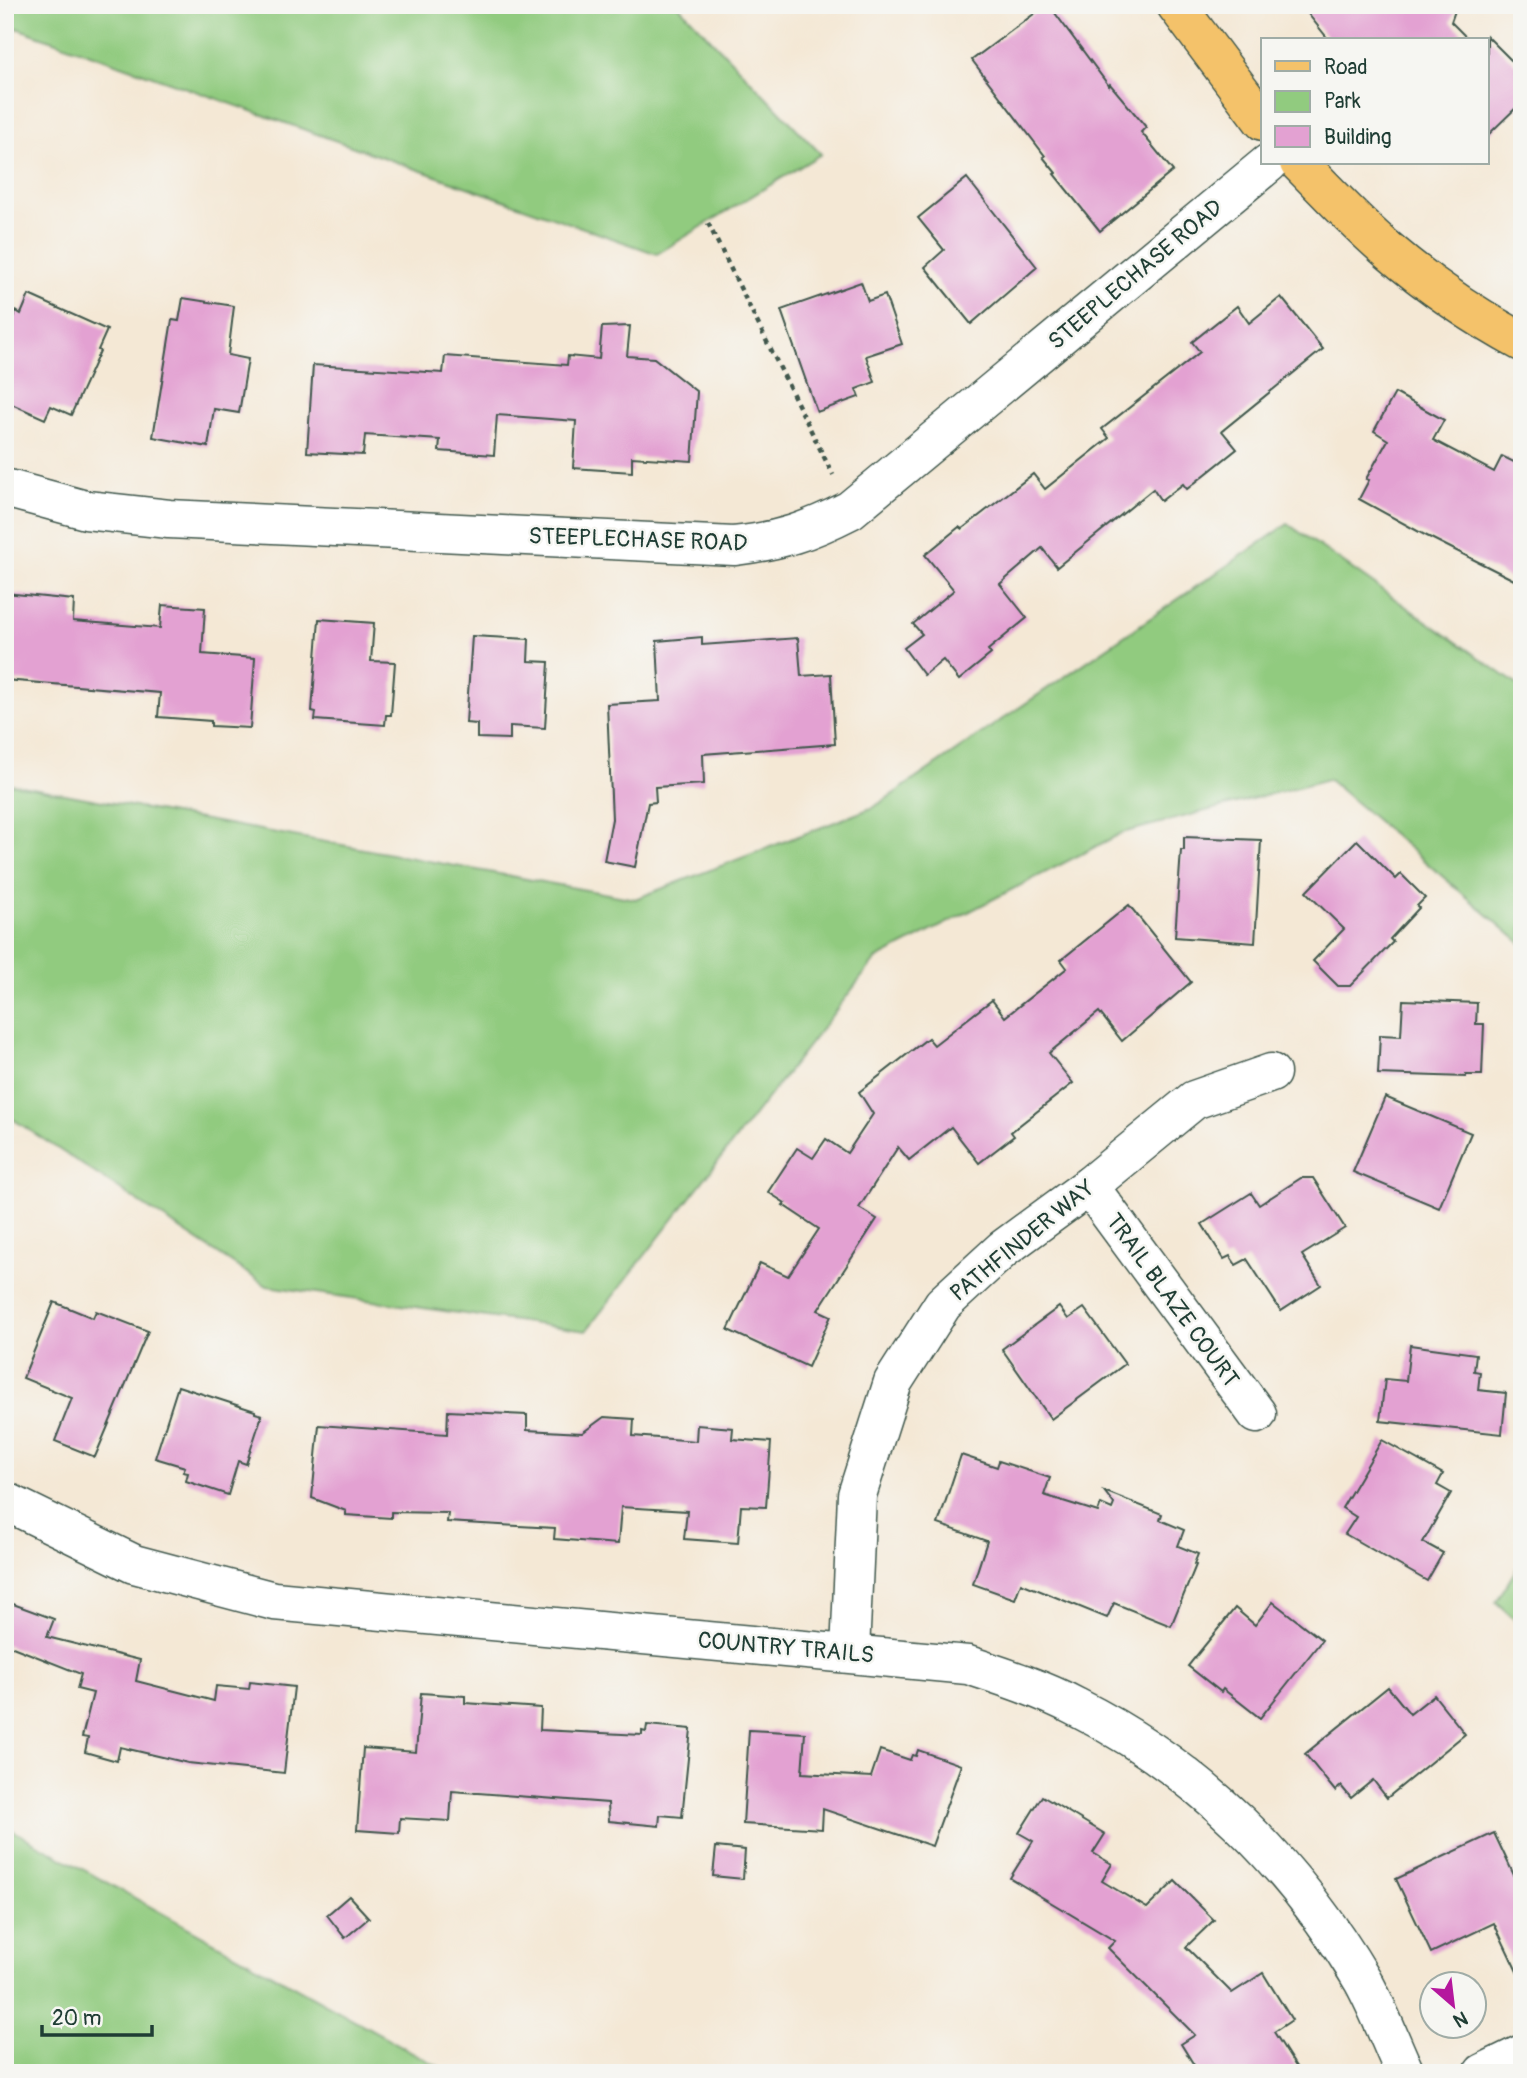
<svg xmlns="http://www.w3.org/2000/svg" width="1527" height="2078" font-family="Pangolin,sans-serif">
	<style>
		.green { fill: #91cb7f; stroke: #58845a; stroke-width: 2 }
		.building { fill: #e3a1d2 }
		.lines { fill: none; stroke-linecap: round; stroke-linejoin: round }
		.minor-casing { stroke: #3f574c; stroke-width: 41 }
		.major-casing { stroke: #3f574c; stroke-width: 41 }
		.path { stroke: #3f574c; stroke-width: 4.5; stroke-dasharray: 5 5; stroke-linecap: butt }
		.minor { stroke: #fff; stroke-width: 38 }
		.major { stroke: #f4c26a; stroke-width: 38 }
		.labels { text-anchor: middle; stroke-width: 5; stroke-linejoin: round; paint-order: stroke }
		.street-label { font-size: 23px; fill: #1f3d34; stroke: #f6f6f2 }
	</style>
	<rect width="100%" height="100%" fill="#f6f6f2"/>
	<filter id="ink" filterUnits="userSpaceOnUse"><feTurbulence type="fractalNoise" baseFrequency=".0143" numOctaves="2"/><feDisplacementMap in="SourceGraphic" scale="14" xChannelSelector="R" yChannelSelector="G"/><feConvolveMatrix kernelMatrix="1 2 1 2 8 2 1 2 1" color-interpolation-filters="sRGB"/></filter>
	<filter id="wash" filterUnits="userSpaceOnUse"><feTurbulence type="fractalNoise" baseFrequency=".00686" numOctaves="4" result="noise"/><feDisplacementMap in="SourceGraphic" scale="28" xChannelSelector="R" yChannelSelector="G"/><feGaussianBlur stdDeviation="1.57" result="paint"/><feColorMatrix in="noise" values="0 0 0 0 0 0 0 0 0 0 0 0 0 0 0 0 0 1.4 0 .05"/><feComposite in="paint" operator="in"/></filter>
	<g filter="url(#wash)">
		<rect width="100%" height="100%" fill="#f4e8d5"/>
		<g class="green">
			<polygon points="5,5 678,5 821,154 657,254 5,24"/>
			<polygon points="1288,524 1522,688 1522,944 1328,779 1122,833 875,960 586,1331 267,1286 5,1114 5,783 635,899 874,807"/>
			<polygon points="1522,1560 1522,1626 1496,1602"/>
			<polygon points="5,1826 450,2073 5,2073"/>
		</g>
		<g id="blocks">
			<g class="building">
				<polygon points="1046,5 1049,5 1109,86 1110,84 1146,127 1141,132 1173,171 1100,231 1054,174 1056,173 1043,157 1045,156 972,60"/>
				<polygon points="1301,5 1457,5 1451,22 1469,40 1329,40"/>
				<polygon points="1487,36 1522,71 1522,102 1487,136"/>
				<polygon points="967,178 1037,267 971,324 925,267 944,250 918,218"/>
				<polygon points="861,282 868,301 885,295 902,344 866,356 875,382 856,389 859,397 817,412 781,310"/>
				<polygon points="29,295 107,330 98,350 100,351 71,415 51,406 45,419 5,401 5,334 16,311 21,314"/>
				<polygon points="1281,297 1323,349 1222,431 1237,449 1187,489 1183,484 1161,501 1153,489 1057,567 1042,548 1000,584 1027,618 988,650 991,654 959,680 943,660 924,675 904,648 922,634 913,624 954,590 925,555 959,527 962,529 1033,474 1045,489 1109,438 1102,429 1200,352 1192,342 1237,306 1249,323"/>
				<polygon points="183,298 234,306 228,355 248,359 239,413 214,409 208,447 153,437 172,320 179,321"/>
				<polygon points="630,326 627,356 654,358 697,392 692,461 632,457 632,472 573,468 576,421 497,415 494,455 439,451 440,440 365,435 363,455 307,452 313,365 443,373 445,356 567,365 568,356 599,359 602,327"/>
				<polygon points="1395,393 1444,420 1433,440 1494,472 1502,456 1522,466 1522,584 1423,534 1359,499 1369,480 1366,479 1388,440 1374,431"/>
				<polygon points="5,593 74,600 73,621 160,628 162,605 205,608 202,654 255,658 250,728 211,726 211,721 158,717 160,693 5,680"/>
				<polygon points="319,619 374,623 371,661 395,662 391,715 386,715 385,725 315,720 316,712 312,711"/>
				<polygon points="472,636 529,639 528,661 549,662 545,728 510,726 510,739 477,738 477,724 466,723"/>
				<polygon points="702,637 702,645 798,638 801,676 831,674 835,744 703,754 704,784 655,787 656,802 648,803 635,867 604,861 612,819 607,704 660,701 657,641"/>
				<polygon points="1184,837 1261,840 1255,943 1175,937 1181,850 1184,850"/>
				<polygon points="1357,840 1396,879 1401,874 1425,898 1417,906 1419,908 1390,939 1393,942 1350,986 1338,986 1313,961 1344,929 1306,892"/>
				<polygon points="1129,905 1191,982 1122,1041 1099,1012 1049,1053 1073,1083 1011,1132 1014,1136 979,1163 951,1127 909,1160 898,1147 859,1208 877,1219 818,1310 831,1316 808,1367 728,1330 760,1263 788,1276 819,1229 783,1205 785,1203 768,1192 797,1148 813,1158 826,1139 847,1153 873,1114 859,1092 928,1038 934,1045 992,1000 1005,1017 1067,968 1061,960"/>
				<polygon points="1403,1000 1477,1003 1476,1024 1484,1024 1482,1075 1466,1075 1466,1077 1378,1074 1380,1035 1401,1036"/>
				<polygon points="1385,1097 1471,1133 1439,1208 1353,1172"/>
				<polygon points="1301,1178 1313,1178 1345,1228 1302,1255 1321,1285 1281,1311 1247,1259 1236,1265 1230,1256 1224,1259 1202,1224 1251,1193 1259,1205"/>
				<polygon points="54,1302 93,1318 96,1311 148,1331 95,1457 55,1441 72,1398 23,1378"/>
				<polygon points="1059,1307 1068,1319 1084,1308 1125,1364 1051,1419 1002,1349"/>
				<polygon points="1410,1345 1476,1354 1474,1371 1480,1372 1478,1390 1506,1393 1502,1434 1380,1421 1385,1379 1406,1381"/>
				<polygon points="178,1386 255,1411 255,1413 262,1415 246,1464 238,1461 228,1495 186,1481 188,1473 183,1472 185,1467 155,1458"/>
				<polygon points="448,1411 527,1415 527,1430 582,1433 604,1417 634,1419 633,1436 696,1441 697,1425 733,1428 732,1439 771,1442 766,1507 741,1506 738,1543 684,1539 687,1511 621,1507 618,1544 554,1539 555,1528 447,1522 448,1513 391,1512 391,1518 346,1515 346,1511 312,1498 319,1425 447,1434"/>
				<polygon points="1382,1440 1443,1474 1437,1485 1451,1493 1423,1542 1443,1553 1427,1581 1345,1534 1356,1517 1342,1508"/>
				<polygon points="961,1455 997,1467 999,1461 1050,1478 1044,1495 1098,1512 1101,1504 1112,1509 1114,1504 1104,1491 1162,1514 1160,1520 1184,1530 1178,1546 1198,1554 1194,1564 1196,1565 1171,1626 1114,1603 1107,1618 1021,1583 1015,1599 973,1584 987,1541 938,1524"/>
				<polygon points="5,1601 54,1619 47,1637 140,1660 136,1681 214,1701 216,1686 249,1689 250,1682 294,1687 284,1773 188,1763 120,1747 117,1761 85,1752 88,1738 82,1737 93,1693 77,1689 81,1674 5,1644"/>
				<polygon points="1273,1602 1322,1640 1260,1718 1223,1689 1221,1692 1188,1666 1235,1608 1255,1625"/>
				<polygon points="1388,1687 1410,1714 1434,1695 1465,1734 1387,1798 1373,1780 1351,1798 1341,1786 1335,1791 1305,1754"/>
				<polygon points="421,1693 465,1696 465,1703 541,1708 540,1730 642,1735 642,1731 646,1732 647,1725 691,1729 682,1817 660,1815 659,1826 609,1821 608,1803 452,1791 450,1821 400,1818 399,1833 357,1830 363,1748 416,1752"/>
				<polygon points="749,1730 805,1733 802,1773 871,1777 880,1750 910,1760 912,1755 916,1756 918,1750 961,1765 932,1846 823,1809 822,1829 743,1824"/>
				<polygon points="1042,1796 1105,1834 1093,1853 1112,1864 1102,1881 1147,1908 1175,1881 1214,1920 1186,1947 1232,1993 1263,1973 1292,2020 1274,2032 1300,2073 1199,2073 1181,2044 1195,2035 1108,1948 1115,1941 1010,1878 1033,1841 1019,1833"/>
				<polygon points="1494,1833 1522,1892 1522,1982 1494,1923 1431,1953 1396,1879"/>
				<polygon points="716,1847 745,1850 743,1879 713,1876"/>
				<polygon points="349,1896 369,1918 345,1938 327,1915"/>
			</g>
		</g>
	</g>
	<g filter="url(#ink)">
		<use href="#blocks" fill-opacity="0" stroke="#3f574c" stroke-width="2"/>
		<g class="lines">
			<defs>
				<g id="minor">
					<path d="M5,488L86,510L169,519L734,546C780,541 809,531 850,510L1269,163"/>
					<polyline points="1089,1186 1257,1414"/>
					<path d="M5,1501L134,1564L274,1601L968,1665C1005,1677 1042,1689 1076,1707C1198,1768 1294,1864 1363,1981C1379,2010 1391,2043 1405,2073"/>
					<polyline points="850,1652 857,1495 893,1382 943,1304 1003,1249 1089,1186 1194,1100 1271,1073"/>
					<polyline points="1483,2073 1522,2054"/>
				</g>
				<g id="major">
					<polyline points="1176,5 1263,121"/>
					<path d="M1299,163C1328,192 1356,223 1388,250C1429,285 1474,316 1522,342"/>
				</g>
			</defs>
			<use href="#minor" class="minor-casing"/>
			<use href="#major" class="major-casing"/>
			<polyline class="path" points="708,223 833,475"/>
			<use href="#minor" class="minor"/>
			<use href="#major" class="major"/>
		</g>
	</g>
	<g class="labels">
		<g class="street-label">
			<text transform="translate(1135 274) rotate(-40)" y="8">STEEPLECHASE ROAD</text>
			<text transform="translate(638 539) rotate(2)" y="8">STEEPLECHASE ROAD</text>
			<text transform="translate(1022 1240) rotate(-39)" y="8">PATHFINDER WAY</text>
			<text transform="translate(1173 1300) rotate(54)" y="8">TRAIL BLAZE COURT</text>
			<text transform="translate(786 1647) rotate(5)" y="8">COUNTRY TRAILS</text>
		</g>
	</g>
	<rect width="1527" height="2078" fill="none" stroke="#f6f6f2" stroke-width="28"/>
	<rect x="1261" y="38" width="228" height="126" fill="#f6f6f2" stroke="#a0aca6" stroke-width="2"/>
	<rect x="1275" y="61" width="35" height="10" fill="#f4c26a" stroke="#a0aca6" stroke-width="2"/>
	<text x="1324" y="74" font-size="21" fill="#1f3d34">Road</text>
	<rect x="1275" y="91" width="35" height="21" fill="#91cb7f" stroke="#a0aca6" stroke-width="2"/>
	<text x="1324" y="108" font-size="21" fill="#1f3d34">Park</text>
	<rect x="1275" y="126" width="35" height="21" fill="#e3a1d2" stroke="#a0aca6" stroke-width="2"/>
	<text x="1324" y="144" font-size="21" fill="#1f3d34">Building</text>
	<g transform="translate(1453 2005) rotate(152)"><circle r="33" fill="#f6f6f2" stroke="#a0aca6" stroke-width="2"/>
	<path d="M0-5L12 26L0 18L-12 26Z" fill="#b5179e"/>
	<text y="-10" font-size="19" font-weight="bold" text-anchor="middle" fill="#1f3d34">N</text>
	</g>
	<path d="M42 2025v10h110v-10" fill="none" stroke="#1f3d34" stroke-width="3.5"/>
	<text x="52" y="2025" font-size="21" fill="#1f3d34" stroke="#f6f6f2" stroke-width="5" paint-order="stroke">20 m</text>
</svg>
